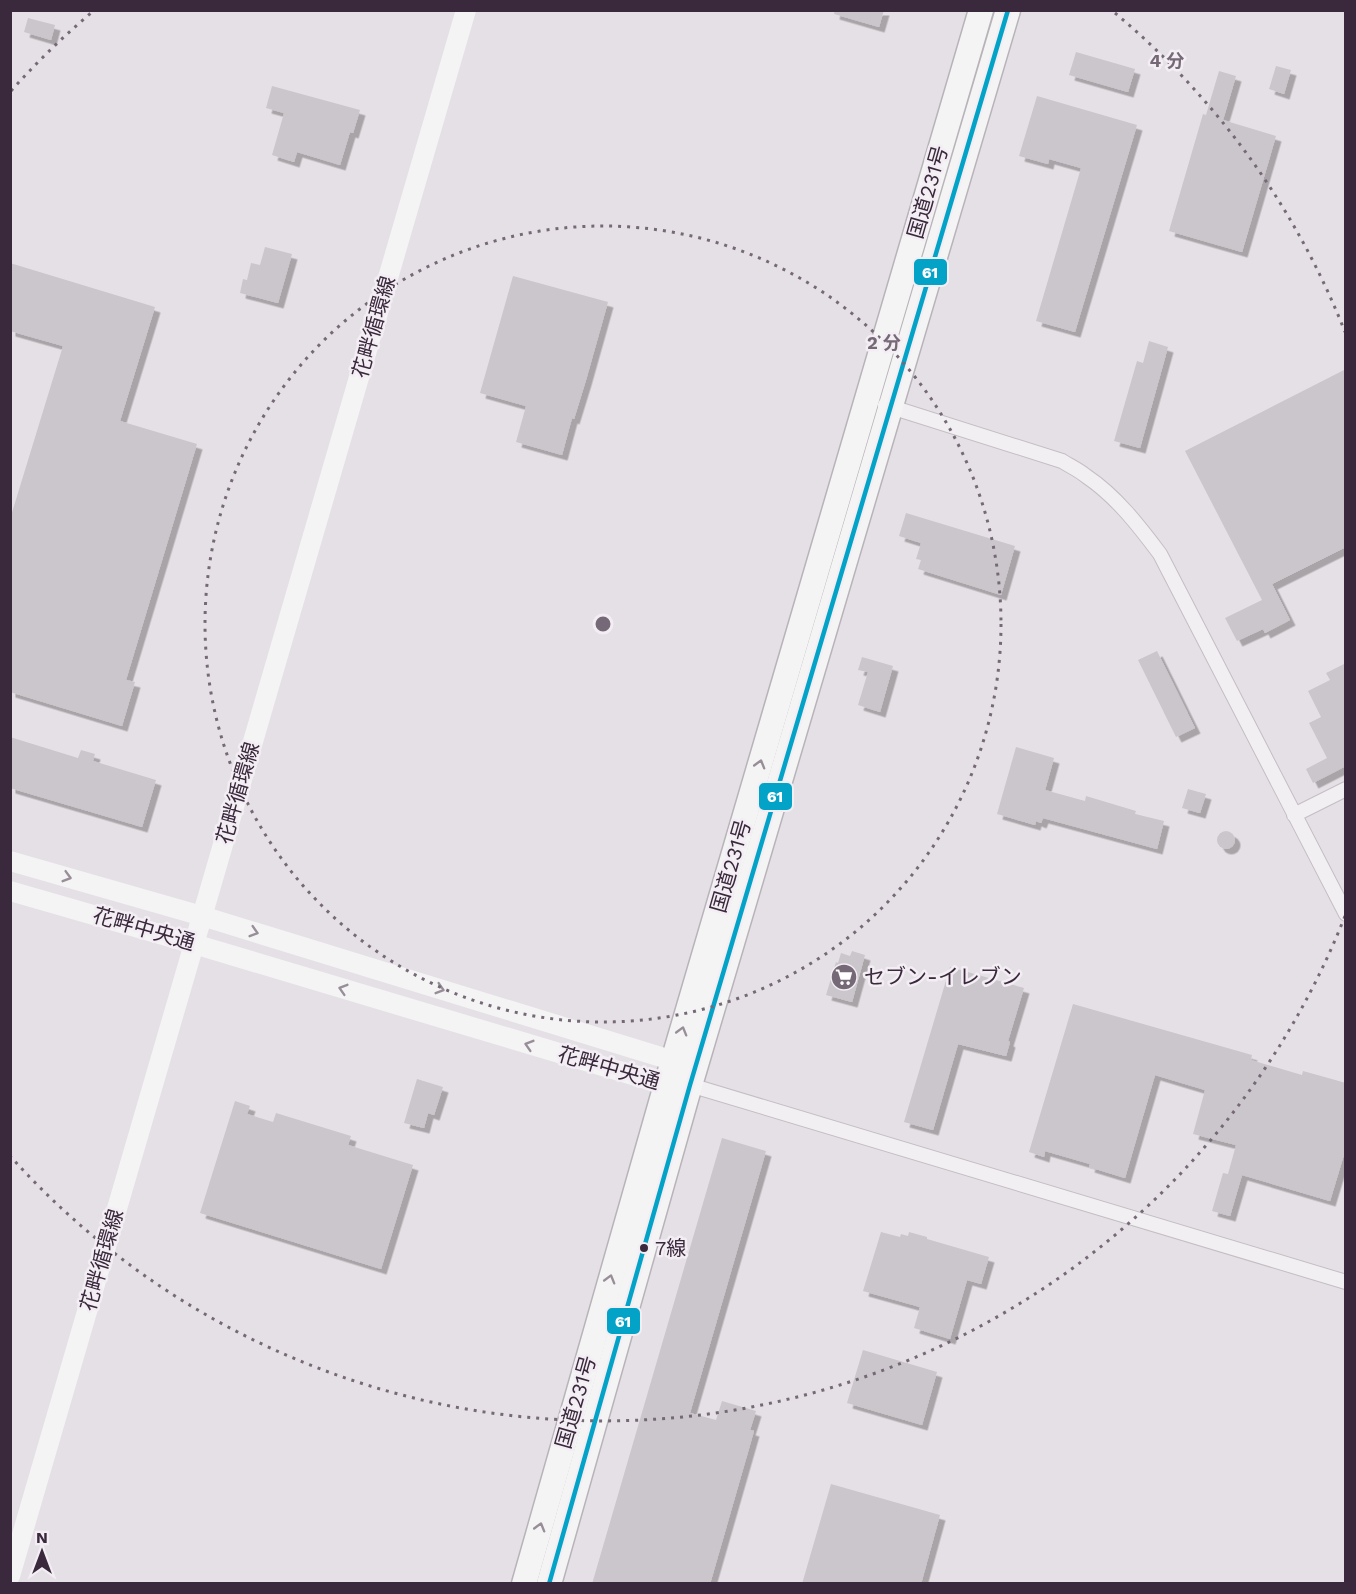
<svg xmlns="http://www.w3.org/2000/svg" width="1356" height="1594" font-family="'Work Sans','Noto Sans JP',sans-serif">
	<style>
		.building { fill: #cbc6cc; filter: url(#shadow) }
		.lines { fill: none; stroke-linecap: round; stroke-linejoin: round }
		.street-casing { stroke: #c3bec3; stroke-width: 16 }
		.highway-casing { stroke: #b8b3b9; stroke-width: 27 }
		.street { stroke: #f2eff2; stroke-width: 14 }
		.secondary { stroke: #f5f4f5; stroke-width: 20 }
		.highway { stroke: #f5f4f5; stroke-width: 24 }
		.bus-1-casing { stroke: #f3edf4; stroke-width: 9 }
		.bus-1 { stroke: #03a3c7; stroke-width: 4.5 }
		.oneway { stroke: #988e98 }
		.ring { fill: none; stroke: #766977; stroke-width: 3; stroke-dasharray: 3 6 }
		.bus-dot { fill: #3a293c; stroke: #f3edf4; stroke-width: 2 }
		.labels { text-anchor: middle; stroke-width: 5; stroke-linejoin: round; paint-order: stroke }
		.bus-label { font-size: 20px; fill: #3a293c; stroke: #f3edf4; text-anchor: start }
		.street-label { font-size: 21px; fill: #3a293c; stroke: #f3edf4 }
		.poi-label { font-size: 21px; fill: #3a293c; stroke: #f3edf4; text-anchor: start }
		.centre { fill: #766977; stroke: #f3edf4; stroke-width: 3 }
		.ring-label { font-size: 18px; text-anchor: middle; font-weight: bold; fill: #766977; stroke: #f3edf4; stroke-width: 5; stroke-linejoin: round; paint-order: stroke }
		.line-badge { stroke: #f3edf4; stroke-width: 2 }
		.badge-label { font-size: 16px; text-anchor: middle; font-weight: bold; fill: #fff }
	</style>
	<defs>
		<filter id="shadow"><feDropShadow dx="5.5" dy="5.5" stdDeviation="0" flood-color="#0004"/></filter>
	</defs>
	<rect width="100%" height="100%" fill="#e5e0e5"/>
	<g class="building">
		<polygon points="835,10 884,10 879,27 834,14"/>
		<polygon points="28,18 55,25 51,40 24,32"/>
		<polygon points="1076,52 1135,69 1128,92 1069,75"/>
		<polygon points="1276,66 1291,70 1284,94 1269,89"/>
		<polygon points="1219,71 1236,76 1223,120 1276,136 1242,252 1169,231 1203,114 1206,115"/>
		<polygon points="272,86 360,110 353,133 350,132 340,165 297,152 294,162 272,155 284,113 266,108"/>
		<polygon points="1037,96 1137,125 1075,332 1036,321 1081,168 1049,159 1048,164 1019,156"/>
		<polygon points="265,247 292,254 278,303 240,293 243,279 247,280 251,263 260,265"/>
		<polygon points="10,263 155,307 120,421 197,444 126,680 135,682 122,726 10,692 10,519 63,346 10,331"/>
		<polygon points="513,276 608,302 586,380 574,419 572,418 562,455 516,442 526,406 480,393"/>
		<polygon points="1149,341 1168,347 1140,448 1114,441 1137,361 1143,363"/>
		<polygon points="1346,369 1346,547 1272,584 1290,620 1265,633 1263,629 1237,641 1225,618 1262,600 1185,451"/>
		<polygon points="906,513 1015,546 1001,595 918,569 921,560 916,559 921,543 899,536"/>
		<polygon points="1157,651 1195,728 1176,737 1138,660"/>
		<polygon points="862,657 893,666 880,712 858,705 868,672 858,670"/>
		<polygon points="1346,663 1346,766 1313,783 1306,769 1327,758 1309,723 1321,717 1308,691 1330,680 1326,673"/>
		<polygon points="10,737 78,758 81,750 95,754 93,761 156,780 142,827 10,788"/>
		<polygon points="1016,747 1054,758 1045,790 1085,801 1086,796 1136,811 1135,814 1164,821 1157,849 1043,818 1041,823 1036,821 1035,825 997,814"/>
		<polygon points="1188,789 1206,794 1200,813 1182,808"/>
		<circle cx="1226" cy="840" r="9"/>
		<polygon points="852,951 865,955 852,1002 826,995 836,962 838,963 841,953 850,956"/>
		<polygon points="950,967 1024,988 1008,1041 1010,1042 1006,1056 958,1044 933,1130 904,1122"/>
		<polygon points="1073,1004 1252,1055 1251,1060 1302,1075 1303,1071 1346,1083 1346,1148 1330,1201 1242,1175 1230,1216 1212,1211 1223,1173 1228,1174 1236,1145 1193,1134 1205,1090 1155,1075 1125,1178 1089,1167 1090,1164 1045,1151 1044,1157 1029,1152"/>
		<polygon points="417,1079 443,1087 434,1115 428,1113 424,1128 404,1123"/>
		<polygon points="235,1101 250,1106 247,1114 273,1122 276,1113 351,1136 348,1145 413,1165 381,1269 200,1213"/>
		<polygon points="722,1138 766,1151 690,1413 716,1420 722,1401 756,1411 750,1430 754,1431 710,1584 592,1584"/>
		<polygon points="881,1232 900,1237 901,1234 908,1236 909,1232 927,1237 927,1239 989,1257 981,1284 967,1280 950,1339 914,1328 920,1307 863,1291"/>
		<polygon points="863,1350 937,1372 922,1425 847,1403"/>
		<polygon points="831,1484 940,1515 921,1584 802,1584"/>
	</g>
	<g class="lines">
		<defs>
			<g id="street">
				<path d="M885,405L1062,461C1070,466 1079,470 1086,476C1116,496 1139,526 1160,554L1346,914"/>
				<polyline points="1294,815 1346,789"/>
				<polyline points="690,1085 1346,1282"/>
			</g>
			<g id="highway">
				<polyline points="524,1584 666,1085 981,10"/>
				<polyline points="549,1584 690,1085 1008,10"/>
			</g>
		</defs>
		<use href="#street" class="street-casing"/>
		<use href="#highway" class="highway-casing"/>
		<use href="#street" class="street"/>
		<g class="secondary">
			<polyline points="10,861 202,916 674,1061 681,1071"/>
			<polyline points="10,891 194,944 666,1085 678,1085"/>
			<polyline points="10,1576 466,10"/>
		</g>
		<use href="#highway" class="highway"/>
		<defs>
			<polyline id="bus-1" points="549,1584 690,1085 1008,10"/>
		</defs>
		<use href="#bus-1" class="bus-1-casing"/>
		<use href="#bus-1" class="bus-1"/>
	</g>
	<defs><path id="oneway-chevron" d="M-2-3.5L2.5 0L-2 3.5" fill="none" stroke-width="1.6" stroke-linecap="round" stroke-linejoin="round" transform="scale(1.5)"/></defs>
	<g class="oneway">
		<use href="#oneway-chevron" transform="translate(760 764) rotate(-74)"/>
		<use href="#oneway-chevron" transform="translate(67 877) rotate(16)"/>
		<use href="#oneway-chevron" transform="translate(254 932) rotate(17)"/>
		<use href="#oneway-chevron" transform="translate(343 989) rotate(-163)"/>
		<use href="#oneway-chevron" transform="translate(440 989) rotate(17)"/>
		<use href="#oneway-chevron" transform="translate(682 1031) rotate(-74)"/>
		<use href="#oneway-chevron" transform="translate(529 1045) rotate(-163)"/>
		<use href="#oneway-chevron" transform="translate(610 1279) rotate(-74)"/>
		<use href="#oneway-chevron" transform="translate(540 1527) rotate(-74)"/>
	</g>
	<g class="ring">
		<circle cx="603" cy="624" r="398"/>
		<path d="M1345 916A797 797 0 0 1 11 1157M11 91A797 797 0 0 1 91 13M1115 13A797 797 0 0 1 1345 332"/>
	</g>
	<defs>
		<symbol id="supermarket-disc" viewBox="-11 -11 22 22"><circle r="9.5" fill="#766977" stroke="#f3edf4"/><path d="M-6-5.5h2.5l.6 2H6L4.5 2H-2.5L-4.4-4H-6ZM-1.5 3.2a1.3 1.3 0 1 0 .1 0ZM3 3.2a1.3 1.3 0 1 0 .1 0Z" fill="#fff"/></symbol>
	</defs>
	<g fill-rule="evenodd">
		<use href="#supermarket-disc" x="829" y="962" width="30" height="30"/>
	</g>
	<circle class="bus-dot" cx="644" cy="1248" r="5"/>
	<g class="labels">
		<g class="bus-label">
			<text x="655" y="1255">7線</text>
		</g>
		<g class="street-label">
			<text transform="translate(928 192) rotate(-74)" y="7">国道231号</text>
			<text transform="translate(374 327) rotate(-74)" y="7">花畔循環線</text>
			<text transform="translate(238 793) rotate(-74)" y="7">花畔循環線</text>
			<text transform="translate(731 866) rotate(-74)" y="7">国道231号</text>
			<text transform="translate(144 929) rotate(16)" y="7">花畔中央通</text>
			<text transform="translate(609 1068) rotate(16)" y="7">花畔中央通</text>
			<text transform="translate(102 1260) rotate(-74)" y="7">花畔循環線</text>
			<text transform="translate(576 1402) rotate(-74)" y="7">国道231号</text>
		</g>
		<g class="poi-label">
			<text x="864" y="984">セブン-イレブン</text>
		</g>
	</g>
	<circle cx="603" cy="624" r="9" class="centre"/>
	<g class="ring-label">
		<text x="1167" y="67">4 分</text>
		<text x="884" y="349">2 分</text>
	</g>
	<g class="line-badge">
		<rect x="913" y="258" width="35" height="28" rx="6" fill="#03a3c7"/>
		<rect x="758" y="782" width="35" height="29" rx="6" fill="#03a3c7"/>
		<rect x="606" y="1307" width="35" height="28" rx="6" fill="#03a3c7"/>
	</g>
	<g class="badge-label">
		<text x="930" y="278">61</text>
		<text x="775" y="802">61</text>
		<text x="623" y="1327">61</text>
	</g>
	<rect width="1356" height="1594" fill="none" stroke="#3a293c" stroke-width="24"/>
	<g transform="translate(42 1552)" stroke="#f3edf4" stroke-width="4.5" paint-order="stroke">
	<path d="M0-4.5L10 22L0 15L-10 22Z" fill="#3a293c"/>
	<text y="-9" font-size="16" font-weight="bold" text-anchor="middle" fill="#3a293c">N</text>
	</g>
</svg>
